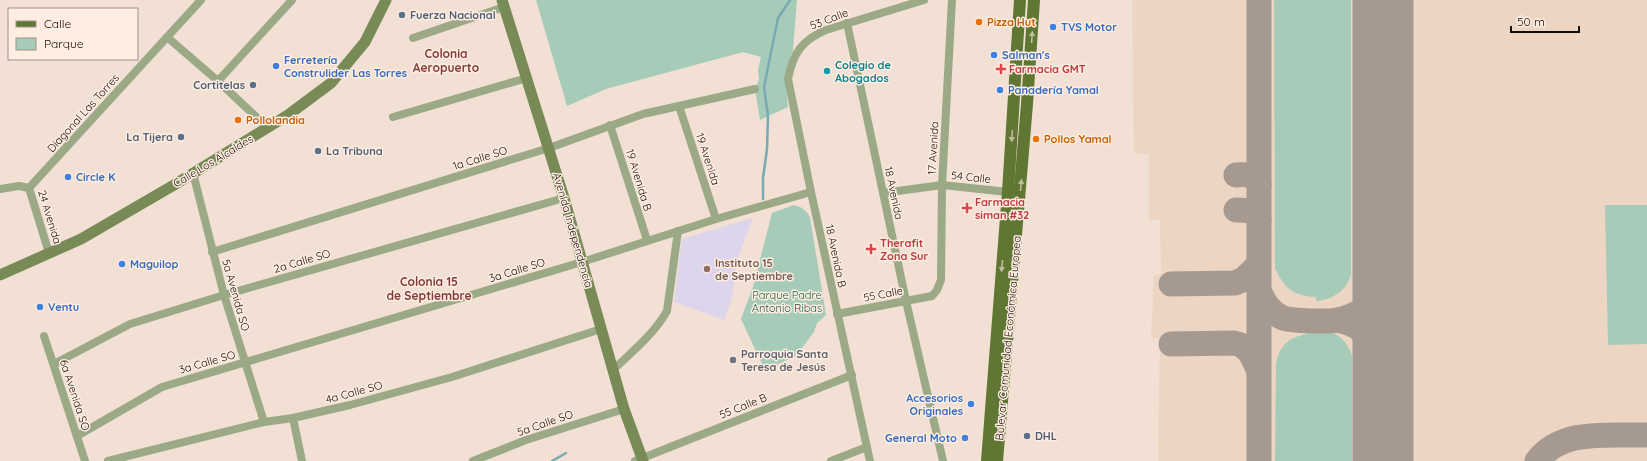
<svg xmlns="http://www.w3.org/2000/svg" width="1647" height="461" font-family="Quicksand,sans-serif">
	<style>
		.built { fill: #ecd5c3 }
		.education { fill: #ddd5eb }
		.green { fill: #a7cbb9 }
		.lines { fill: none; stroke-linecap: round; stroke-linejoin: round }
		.stream { stroke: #77aab2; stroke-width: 2.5 }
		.taxiway { stroke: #a69a90; stroke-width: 25 }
		.runway { stroke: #a69a90; stroke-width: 61 }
		.street { stroke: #9ba986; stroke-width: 8 }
		.secondary { stroke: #788b57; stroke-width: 11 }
		.primary { stroke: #607633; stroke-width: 12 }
		.oneway { fill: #bfbd9b }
		.service-dot { fill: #5c6f8a; stroke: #feede0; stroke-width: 1.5 }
		.food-dot { fill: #e8710a; stroke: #feede0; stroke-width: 1.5 }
		.shop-dot { fill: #3f7fe0; stroke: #feede0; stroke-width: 1.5 }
		.health-dot { fill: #e0444e; stroke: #feede0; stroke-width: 1.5 }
		.culture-dot { fill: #0f9aa8; stroke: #feede0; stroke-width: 1.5 }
		.education-dot { fill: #8d6e63; stroke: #feede0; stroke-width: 1.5 }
		.worship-dot { fill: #6b7280; stroke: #feede0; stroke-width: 1.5 }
		.labels { text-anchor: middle; stroke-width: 3; stroke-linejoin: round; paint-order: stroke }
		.service-label { font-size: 11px; font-weight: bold; fill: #4e5e75; stroke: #feede0; text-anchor: start }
		.street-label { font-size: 11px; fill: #130d09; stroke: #feede0 }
		.food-label { font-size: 11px; font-weight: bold; fill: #c56008; stroke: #feede0; text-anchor: start }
		.shop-label { font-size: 11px; font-weight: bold; fill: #366cbe; stroke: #feede0; text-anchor: start }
		.culture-label { font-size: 11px; font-weight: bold; fill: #0d838f; stroke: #feede0; text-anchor: start }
		.health-label { font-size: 11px; font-weight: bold; fill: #be3a42; stroke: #feede0; text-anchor: start }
		.education-label { font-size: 11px; font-weight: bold; fill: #785e54; stroke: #feede0; text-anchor: start }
		.park-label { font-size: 11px; fill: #155f44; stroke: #feede0 }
		.worship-label { font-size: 11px; font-weight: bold; fill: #5b616d; stroke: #feede0; text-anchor: start }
		.neighbourhood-label { font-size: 12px; font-weight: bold; fill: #823a3c; stroke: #feede0 }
	</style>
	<rect width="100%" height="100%" fill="#f1e0d3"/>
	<polygon class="built" points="1132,0 1647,0 1647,461 1158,461 1160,338 1151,338 1154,275 1161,274 1160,220 1149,220 1149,154 1134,153"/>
	<polygon class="education" points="753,218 739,255 731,301 724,320 674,302 682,239"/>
	<g class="green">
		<polygon points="536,0 797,0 793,50 785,76 788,107 760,120 755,89 759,79 758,70 761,57 743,52 606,89 567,106"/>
		<path d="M1274,0H1351V274C1347,291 1332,300 1316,301V297C1293,296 1284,288 1275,268Z"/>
		<path d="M794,205C802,207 806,210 810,217L826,315L817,323L814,332L796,356L765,370L741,319L753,287L772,213Z"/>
		<polygon points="1605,205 1647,205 1647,344 1608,345"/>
		<path d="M1312,330C1332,329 1345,335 1352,356V461H1275L1276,365C1277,353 1284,341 1296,337C1302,335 1307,334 1312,330Z"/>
	</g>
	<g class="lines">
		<g class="stream">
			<polyline points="763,199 763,178 767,149 768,116 764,87 778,18 790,0"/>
			<polyline points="552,461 566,453"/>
		</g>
		<g class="taxiway">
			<path d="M1236,175C1246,174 1254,174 1259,184"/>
			<path d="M1236,210C1247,210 1254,210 1259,220"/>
			<polyline points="1171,284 1235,283 1244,279 1258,265"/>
			<path d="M1258,288C1263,300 1269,312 1283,318C1293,321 1328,322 1338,320C1347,318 1356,314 1364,309C1374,301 1378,289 1383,277"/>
			<path d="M1337,320C1362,325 1367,335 1383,353"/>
			<path d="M1171,344L1234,343C1248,345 1252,356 1258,369"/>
			<polyline points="1259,461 1259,0"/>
			<path d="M1537,461C1562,428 1611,436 1647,435"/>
		</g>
		<polyline class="runway" points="1383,461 1383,0"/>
		<g class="street">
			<polyline points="847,23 906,301 943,461"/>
			<polyline points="167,37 218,81 268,128"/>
			<polyline points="413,38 504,7"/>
			<polyline points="218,81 292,0"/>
			<polyline points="679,106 716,219"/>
			<polyline points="393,117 527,78"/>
			<polyline points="610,125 647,240"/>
			<polyline points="193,173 224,295 264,422"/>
			<polyline points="29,188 201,0"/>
			<polyline points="29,188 49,253"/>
			<polyline points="0,189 19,186 29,188"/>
			<polyline points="883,193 942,185 1008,192"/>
			<polyline points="212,252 549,148 643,114 755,89"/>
			<polyline points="837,314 932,296 937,290 941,280 942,185 952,0"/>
			<polyline points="44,336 85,461"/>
			<polyline points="54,364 130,324 224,295 564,198"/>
			<path d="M613,370C632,352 654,334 667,311L678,231"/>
			<polyline points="293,418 302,461"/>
			<polyline points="77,436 162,387 582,262 716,219 811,192"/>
			<polyline points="108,461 264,422 293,418 350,405 452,377 601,329"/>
			<polyline points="473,461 526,440 624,409"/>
			<polyline points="635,461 852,375"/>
			<polyline points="831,461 867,447"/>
			<path d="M870,461L811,192L788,79C793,53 802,40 826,30L924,0"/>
		</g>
		<g class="secondary">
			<polyline points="502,0 564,198 624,409 643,461"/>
			<polyline points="0,275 81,239 174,185 288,115 331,83 365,42 386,0"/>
		</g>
		<g class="primary">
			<polyline points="987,461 1008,192 1020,0"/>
			<polyline points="997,461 1027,104 1034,0"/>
		</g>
	</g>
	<defs><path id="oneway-solid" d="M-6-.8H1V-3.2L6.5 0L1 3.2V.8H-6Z"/></defs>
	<g class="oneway">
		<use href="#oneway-solid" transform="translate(1032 37) rotate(-86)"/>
		<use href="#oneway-solid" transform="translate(1012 136) rotate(94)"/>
		<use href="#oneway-solid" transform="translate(1021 185) rotate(-85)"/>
		<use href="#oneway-solid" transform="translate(1002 266) rotate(95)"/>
	</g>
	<g class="service-dot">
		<circle cx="402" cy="15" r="4"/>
		<circle cx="253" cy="85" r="4"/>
		<circle cx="181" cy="137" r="4"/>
		<circle cx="318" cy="151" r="4"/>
		<circle cx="1027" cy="436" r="4"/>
	</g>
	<g class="food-dot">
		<circle cx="979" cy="22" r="4"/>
		<circle cx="238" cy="120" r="4"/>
		<circle cx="1036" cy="139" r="4"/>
	</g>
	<g class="shop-dot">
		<circle cx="1053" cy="27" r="4"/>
		<circle cx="994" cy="55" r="4"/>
		<circle cx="276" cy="66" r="4"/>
		<circle cx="1000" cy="90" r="4"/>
		<circle cx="68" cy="177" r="4"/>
		<circle cx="122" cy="264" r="4"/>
		<circle cx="40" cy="307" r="4"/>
		<circle cx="971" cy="404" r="4"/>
		<circle cx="965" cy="438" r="4"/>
	</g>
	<g class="health-dot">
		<path d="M999 63h4v4h4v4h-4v4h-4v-4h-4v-4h4z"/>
		<path d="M965 202h4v4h4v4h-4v4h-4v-4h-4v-4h4z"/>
		<path d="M869 243h4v4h4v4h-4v4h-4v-4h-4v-4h4z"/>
	</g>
	<circle class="culture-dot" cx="827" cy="71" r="4"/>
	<circle class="education-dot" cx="707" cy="269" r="4"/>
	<circle class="worship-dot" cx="733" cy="360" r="4"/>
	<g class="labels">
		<g class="service-label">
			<text x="410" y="19">Fuerza Nacional</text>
			<text x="245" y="89" text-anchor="end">Cortitelas</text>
			<text x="173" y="141" text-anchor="end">La Tijera</text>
			<text x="326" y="155">La Tribuna</text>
			<text x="1035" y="440">DHL</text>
		</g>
		<g class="street-label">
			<text transform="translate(829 19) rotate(-21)" y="4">53 Calle</text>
			<text transform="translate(83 113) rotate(-48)" y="4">Diagonal Las Torres</text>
			<text transform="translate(933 148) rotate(-87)" y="4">17 Avenida</text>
			<text transform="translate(480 158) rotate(-17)" y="4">1a Calle SO</text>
			<text transform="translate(708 159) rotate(72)" y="4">19 Avenida</text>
			<text transform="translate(213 161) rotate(-31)" y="4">Calle Los Alcaldes</text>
			<text transform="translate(971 177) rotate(6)" y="4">54 Calle</text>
			<text transform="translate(639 180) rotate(73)" y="4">19 Avenida B</text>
			<text transform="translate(894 193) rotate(78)" y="4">18 Avenida</text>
			<text transform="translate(50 217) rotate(73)" y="4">24 Avenida</text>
			<text transform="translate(573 230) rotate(74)" y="4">Avenida Independencia</text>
			<text transform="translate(836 256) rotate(78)" y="4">18 Avenida B</text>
			<text transform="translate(302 261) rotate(-16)" y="4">2a Calle SO</text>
			<text transform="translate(517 270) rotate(-17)" y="4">3a Calle SO</text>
			<text transform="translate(883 294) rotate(-11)" y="4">55 Calle</text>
			<text transform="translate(236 295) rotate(74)" y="4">5a Avenida SO</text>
			<text transform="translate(1008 338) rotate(-85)" y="4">Bulevar Comunidad Económica Europea</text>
			<text transform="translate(207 362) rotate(-16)" y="4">3a Calle SO</text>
			<text transform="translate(354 392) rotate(-15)" y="4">4a Calle SO</text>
			<text transform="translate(75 395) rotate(72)" y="4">6a Avenida SO</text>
			<text transform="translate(743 406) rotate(-22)" y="4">55 Calle B</text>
			<text transform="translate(545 423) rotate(-19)" y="4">5a Calle SO</text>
		</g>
		<g class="food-label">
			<text x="987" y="26">Pizza Hut</text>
			<text x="246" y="124">Pollolandia</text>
			<text x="1044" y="143">Pollos Yamal</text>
		</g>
		<g class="shop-label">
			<text x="1061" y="31">TVS Motor</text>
			<text x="1002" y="59">Salman's</text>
			<text x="284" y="64">Ferretería<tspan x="284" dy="13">Construlider Las Torres</tspan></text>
			<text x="1008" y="94">Panadería Yamal</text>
			<text x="76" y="181">Circle K</text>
			<text x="130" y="268">Maguilop</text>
			<text x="48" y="311">Ventu</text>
			<text x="963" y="402" text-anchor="end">Accesorios<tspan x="963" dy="13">Originales</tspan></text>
			<text x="957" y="442" text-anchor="end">General Moto</text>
		</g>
		<g class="culture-label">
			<text x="835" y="69">Colegio de<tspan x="835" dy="13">Abogados</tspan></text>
		</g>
		<g class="health-label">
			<text x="1009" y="73">Farmacia GMT</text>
			<text x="975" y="206">Farmacia<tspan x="975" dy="13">siman #32</tspan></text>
			<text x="880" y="247">Therafit<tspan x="880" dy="13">Zona Sur</tspan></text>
		</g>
		<g class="education-label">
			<text x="715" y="267">Instituto 15<tspan x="715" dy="13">de Septiembre</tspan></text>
		</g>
		<g class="park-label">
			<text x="787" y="299">Parque Padre<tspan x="787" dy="13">Antonio Ribas</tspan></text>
		</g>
		<g class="worship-label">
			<text x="741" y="358">Parroquia Santa<tspan x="741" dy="13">Teresa de Jesús</tspan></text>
		</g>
		<g class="neighbourhood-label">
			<text x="446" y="58">Colonia<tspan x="446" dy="14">Aeropuerto</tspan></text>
			<text x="429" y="286">Colonia 15<tspan x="429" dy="14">de Septiembre</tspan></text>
		</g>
	</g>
	<rect x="8" y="8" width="130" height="52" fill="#feede0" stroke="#a0938a"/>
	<rect x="16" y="21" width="20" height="6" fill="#607633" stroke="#a0938a"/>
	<text x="44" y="28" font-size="12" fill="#130d09">Calle</text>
	<rect x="16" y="38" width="20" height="12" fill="#a7cbb9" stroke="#a0938a"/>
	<text x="44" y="48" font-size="12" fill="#130d09">Parque</text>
	<path d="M1511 26v6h68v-6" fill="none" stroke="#130d09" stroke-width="2"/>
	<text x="1517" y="26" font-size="12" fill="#130d09" stroke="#feede0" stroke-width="3" paint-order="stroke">50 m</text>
</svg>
